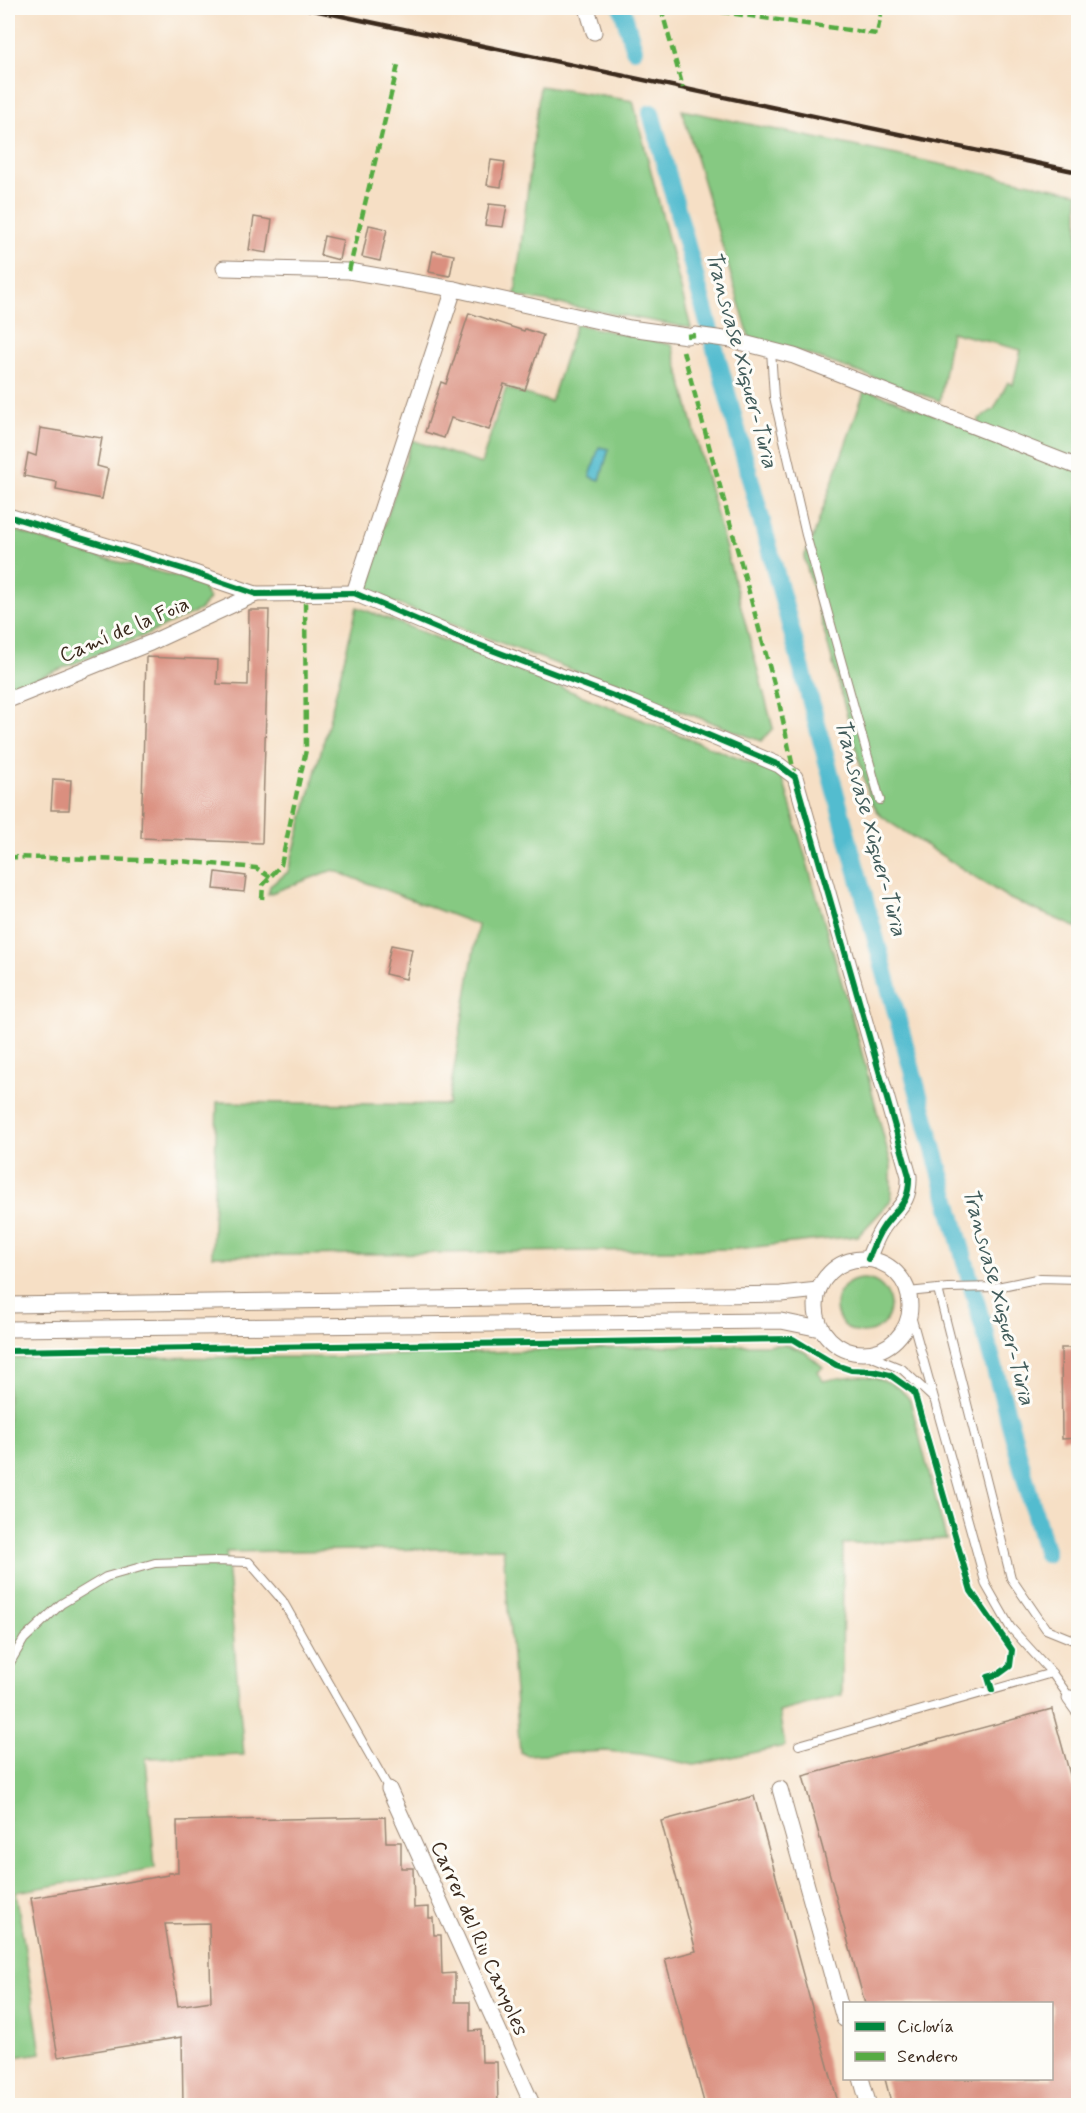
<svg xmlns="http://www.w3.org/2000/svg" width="1086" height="2113" font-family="Mynerve,sans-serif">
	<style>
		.green { fill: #86c982; stroke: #607a50; stroke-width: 1.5 }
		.water { fill: #52bccf; stroke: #467376; stroke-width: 1.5 }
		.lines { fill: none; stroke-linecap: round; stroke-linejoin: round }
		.canal { stroke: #52bccf; stroke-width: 18 }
		.building { fill: #da8f7f; fill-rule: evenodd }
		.service-casing { stroke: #988472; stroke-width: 10 }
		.minor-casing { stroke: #988472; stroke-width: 17 }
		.service { stroke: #fff; stroke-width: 8 }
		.minor { stroke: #fff; stroke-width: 15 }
		.rail { stroke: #3b2a1e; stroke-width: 4.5 }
		.quiet { stroke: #55ab43; stroke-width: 4.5; stroke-dasharray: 9 4.5; stroke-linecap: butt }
		.cycleway-casing { stroke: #fdfcf7; stroke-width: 10 }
		.cycleway { stroke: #00873e; stroke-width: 6 }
		.labels { text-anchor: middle; stroke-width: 6; stroke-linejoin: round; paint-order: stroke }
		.street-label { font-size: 21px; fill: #3b2a1e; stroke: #fdfcf7 }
		.water-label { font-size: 22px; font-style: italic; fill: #435d5c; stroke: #fdfcf7 }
	</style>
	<rect width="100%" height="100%" fill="#fdfcf7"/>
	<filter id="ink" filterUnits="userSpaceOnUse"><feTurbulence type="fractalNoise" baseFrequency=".0167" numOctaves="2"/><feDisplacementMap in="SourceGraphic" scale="12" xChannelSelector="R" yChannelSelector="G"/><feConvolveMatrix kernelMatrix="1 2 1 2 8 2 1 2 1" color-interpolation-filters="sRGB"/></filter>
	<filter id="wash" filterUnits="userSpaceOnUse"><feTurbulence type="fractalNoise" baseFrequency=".008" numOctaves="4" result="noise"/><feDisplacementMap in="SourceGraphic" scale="24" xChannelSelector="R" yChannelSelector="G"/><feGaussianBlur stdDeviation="1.35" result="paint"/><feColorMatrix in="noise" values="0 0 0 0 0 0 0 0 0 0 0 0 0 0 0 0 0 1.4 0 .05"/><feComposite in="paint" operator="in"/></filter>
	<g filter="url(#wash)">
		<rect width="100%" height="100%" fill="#f6dfc5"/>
		<g class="green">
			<polygon points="540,86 633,101 691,328 515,296"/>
			<polygon points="682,110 1078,193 1078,928 1010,899 892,824 880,815 870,800 804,557 812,540 865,389 976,430 979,419 994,409 1008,382 1013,385 1021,350 951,332 940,401 804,353 750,340"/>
			<polygon points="576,324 672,345 773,728 761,741 363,591 412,440 481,464 506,388 551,402"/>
			<polygon points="8,528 83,553 187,579 202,586 209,599 200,610 148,634 8,690"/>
			<polygon points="357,607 448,642 782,776 859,1042 891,1164 891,1201 858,1236 736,1249 212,1256 217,1102 448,1105 478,925 333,870 268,894 270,886 288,872 326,733"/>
			<circle cx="863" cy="1306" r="27"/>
			<path d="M699,1345H787L805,1352L823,1367L818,1371L823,1381C855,1374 888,1371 910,1400L946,1539L843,1544L842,1695L779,1712L785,1746L694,1765L641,1754L606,1751L526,1755L520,1752L503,1548L226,1552L244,1755L146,1758L155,1868L16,1892L41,2053L8,2058V1358L336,1357Z"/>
		</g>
		<polygon class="water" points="599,447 609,449 600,480 590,477"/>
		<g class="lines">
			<g class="canal">
				<polyline points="622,8 634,49"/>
				<polyline points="651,113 851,850 1046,1554"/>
			</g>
		</g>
		<g id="blocks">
			<g class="building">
				<polygon points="491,160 505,162 501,187 487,185"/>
				<polygon points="489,204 507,206 503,227 485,225"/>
				<polygon points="254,217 272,220 267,253 249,250"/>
				<polygon points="369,225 387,229 380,261 362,257"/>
				<polygon points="324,236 343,240 339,260 320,255"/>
				<polygon points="433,251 454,255 450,276 429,272"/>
				<polygon points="469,313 524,331 525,329 543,335 525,390 504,384 489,430 451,418 444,438 425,432 441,382 446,384"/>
				<polygon points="40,428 102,438 97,466 108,469 102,499 56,490 57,482 24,476 28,453 36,456"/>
				<polygon points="249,610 269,610 262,843 141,838 146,657 218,660 217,684 248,685"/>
				<polygon points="53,779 71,780 69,810 51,810"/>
				<polygon points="216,872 246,876 244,892 214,889"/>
				<polygon points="391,945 412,949 406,979 385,974"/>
				<polygon points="1061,1348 1078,1348 1078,1438 1062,1439"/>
				<polygon points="1052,1709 1078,1804 1078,2106 892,2106 885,2079 1052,2079 1052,2004 865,2004 803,1776"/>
				<polygon points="754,1796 839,2106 705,2106 665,1959 696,1951 661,1821"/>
				<path d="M385,1817L386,1842H401V1868H413L414,1908L429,1907V1918H433L434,1935H441L442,1974L455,1973V2002H470V2031L481,2030L482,2062H497L498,2106H183L182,2037L58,2057L31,1898L168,1875V1873H178L177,1821ZM209,1923L211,2001L178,2006L165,1924Z"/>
			</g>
		</g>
	</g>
	<g filter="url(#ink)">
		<use href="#blocks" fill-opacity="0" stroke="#988472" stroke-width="1.5"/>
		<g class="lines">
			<defs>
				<g id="service">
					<polyline points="403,9 404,8"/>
					<polyline points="771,350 774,397 806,535 880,800"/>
					<polyline points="938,1289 1011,1578 1046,1629 1078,1642"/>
					<polyline points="908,1292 948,1288 997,1287 1041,1278 1078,1279"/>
					<polyline points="910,1312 986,1585 1010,1627 1052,1673 1070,1698"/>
					<polyline points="865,1354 902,1369 932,1397"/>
					<polyline points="8,1666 24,1639 61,1604 106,1577 155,1563 215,1561 249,1562 282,1600 389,1789"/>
					<polyline points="799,1745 1052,1673"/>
				</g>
				<g id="minor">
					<polyline points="587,8 594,32"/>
					<polyline points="224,268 349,271 454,289"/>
					<polyline points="695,335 732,340 794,356 1078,467"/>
					<path d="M8,516L183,569L256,594L354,593L455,636L632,703L779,765L795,777L909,1176C910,1206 896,1207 882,1229C876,1238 872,1250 868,1259"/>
					<polyline points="354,593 454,289 630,328 687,336"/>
					<polyline points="8,700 150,643 256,594"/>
					<circle cx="863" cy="1306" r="47"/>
					<polyline points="8,1305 781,1294 818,1290"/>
					<polyline points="8,1329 781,1321 820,1329"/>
					<polyline points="1070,1698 1078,1709"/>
					<polyline points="389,1789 533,2106"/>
					<polyline points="780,1789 844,2019"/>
					<polyline points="861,2078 869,2106"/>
				</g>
			</defs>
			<use href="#service" class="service-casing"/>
			<use href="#minor" class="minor-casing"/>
			<use href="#service" class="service"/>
			<use href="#minor" class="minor"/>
			<polyline class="rail" points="304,8 1078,172"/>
			<g class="quiet">
				<polyline points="661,8 683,88"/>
				<polyline points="694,8 877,34 882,8"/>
				<polyline points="349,271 399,61"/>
				<polyline points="687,336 695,335"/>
				<polyline points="683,351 779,702 795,777"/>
				<polyline points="8,857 180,861 256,868 270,877"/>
				<polyline points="262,899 263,885 281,865 306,750 305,594"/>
			</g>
			<defs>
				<g id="cycleway">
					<path d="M8,516L183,569L256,594L354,593L455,636L632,703L779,765L795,777L909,1176C910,1206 896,1207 882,1229C876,1238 872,1250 868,1259"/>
					<polyline points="8,1351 793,1339 836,1365 851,1370 873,1371 890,1375 914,1392 971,1591 1012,1650 1010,1666 999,1674 988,1677 992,1690"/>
				</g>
			</defs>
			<use href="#cycleway" class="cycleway-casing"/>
			<use href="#cycleway" class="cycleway"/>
		</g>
	</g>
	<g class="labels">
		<g class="street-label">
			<text transform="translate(124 629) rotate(-23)" y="7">Camí de la Foia</text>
			<text transform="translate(480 1938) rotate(66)" y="7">Carrer del Riu Canyoles</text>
		</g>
		<g class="water-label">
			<text transform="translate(743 359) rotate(75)" y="8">Transvase Xùquer-Tùria</text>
			<text transform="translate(872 827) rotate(75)" y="8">Transvase Xùquer-Tùria</text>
			<text transform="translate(1000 1296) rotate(75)" y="8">Transvase Xùquer-Tùria</text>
		</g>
	</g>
	<rect width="1086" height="2113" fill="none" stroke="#fdfcf7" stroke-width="30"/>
	<rect x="843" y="2002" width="210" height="78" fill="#fdfcf7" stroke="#afa8a0" stroke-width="1.5"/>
	<rect x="855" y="2022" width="30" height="9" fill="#00873e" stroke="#afa8a0" stroke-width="1.5"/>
	<text x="897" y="2032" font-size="18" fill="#3b2a1e">Ciclovía</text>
	<rect x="855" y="2052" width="30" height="9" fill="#55ab43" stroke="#afa8a0" stroke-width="1.5"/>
	<text x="897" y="2062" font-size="18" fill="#3b2a1e">Sendero</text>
</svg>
